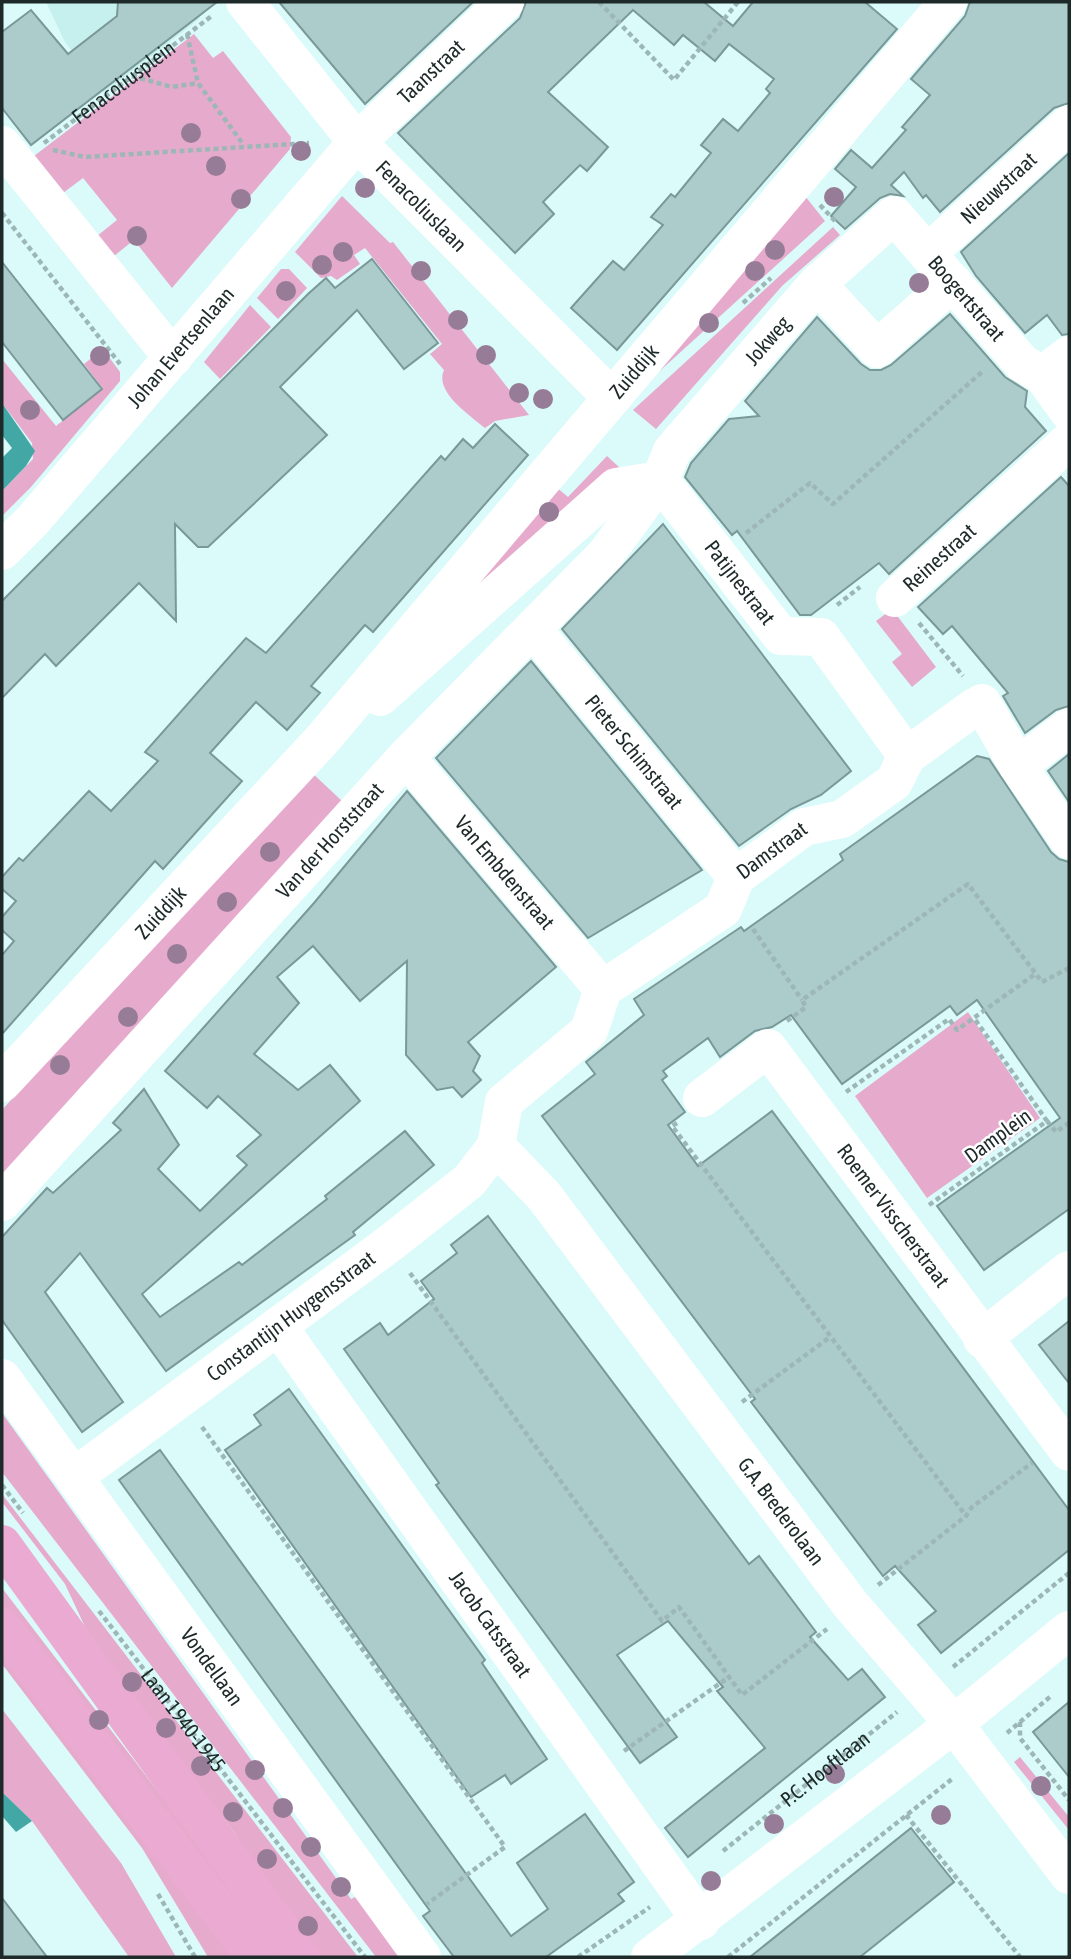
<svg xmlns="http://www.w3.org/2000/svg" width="1071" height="1959" font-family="'Asap Condensed',sans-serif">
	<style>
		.built { fill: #c6f0ee }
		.green { fill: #e6aacc }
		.water { fill: #42a7a5 }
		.building { fill: #accccb; stroke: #799897; stroke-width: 2 }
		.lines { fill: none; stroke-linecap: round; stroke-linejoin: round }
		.path { stroke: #9db7b6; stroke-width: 4.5; stroke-dasharray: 5 3.5; stroke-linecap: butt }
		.minor { stroke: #fff; stroke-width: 38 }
		.major { stroke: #ebaad2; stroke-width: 38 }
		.tree { fill: #977c98 }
		.labels { text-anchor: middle; stroke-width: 5; stroke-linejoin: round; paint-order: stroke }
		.street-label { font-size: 21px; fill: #1d2a29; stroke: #fff }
	</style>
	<rect width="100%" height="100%" fill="#dafbf9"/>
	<polygon class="built" points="46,2 204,2 199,19 104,93 65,42"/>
	<g class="green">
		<polygon points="194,34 213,58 223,51 291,137 290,149 172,288 134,240 114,256 97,236 117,220 83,178 63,193 34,156"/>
		<path d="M342,196L390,243L393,242L529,415L495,421L485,428C470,415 434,392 444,370L430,354L442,344L365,248L354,255L360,264L337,280L331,276L321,278L295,252Z"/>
		<polygon points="805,196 825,221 641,388"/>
		<polygon points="833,227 840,235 782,286 656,429 633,410"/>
		<polygon points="281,269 289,269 307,288 278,319 257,298"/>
		<polygon points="250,305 271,327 220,379 204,362"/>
		<polygon points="103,349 120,372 120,381 31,487 2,516 2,491 33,459 32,443 2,403 2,359 56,426 103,389 84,364"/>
		<polygon points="607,456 620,468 399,661 555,486 568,497"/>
		<polygon points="892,609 936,667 912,687 892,662 902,654 876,621"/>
		<polygon points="309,770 342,801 2,1181 2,1110"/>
		<polygon points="968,1012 1040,1118 927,1198 855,1096"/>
		<polygon points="2,1413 351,1899 359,1895 405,1957 376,1957 2,1472"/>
		<polygon points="2,1494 358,1957 314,1957 234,1832 94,1646 65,1584 2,1502"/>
		<polygon points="2,1588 285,1957 270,1957 2,1607"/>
		<polygon points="2,1640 245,1957 208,1957 142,1848 2,1664"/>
		<polygon points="2,1709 121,1863 176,1957 129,1957 32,1821 2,1792"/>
		<polygon points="1020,1757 1069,1817 1069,1830 1014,1762"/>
	</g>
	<g class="water">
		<polygon points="2,403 35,451 26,466 2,491 2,458 12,448 2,435"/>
		<polygon points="2,1792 32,1821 16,1832 2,1816"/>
	</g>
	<g class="building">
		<polygon points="118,2 217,2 31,145 2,108 2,32 31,10 68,54 117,16"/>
		<polygon points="279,2 473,2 365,104"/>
		<polygon points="526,2 704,2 733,26 753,2 865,2 897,29 617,350 571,308 613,261 624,270 663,225 651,217 671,194 675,197 711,153 701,145 723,119 738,131 770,93 766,89 774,79 729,44 715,61 683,35 674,45 633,10 548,92 608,147 587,171 580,165 543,202 554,214 515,253 398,133 520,18"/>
		<polygon points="970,2 1069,2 1069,103 1054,108 940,212 926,195 923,198 904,172 891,185 903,196 890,194 880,198 845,229 831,216 856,187 835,169 851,150 872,168 906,130 902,127 930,95 911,79 965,16"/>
		<polygon points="1069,153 1069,334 1062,335 1047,315 1025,333 976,276 961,252"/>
		<polygon points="372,259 438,343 404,369 357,310 280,387 327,435 208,547 198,547 175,524 176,621 139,583 56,666 45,654 2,698 2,601 308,294 326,278 335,288"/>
		<polygon points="2,262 102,389 63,420 2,342"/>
		<polygon points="950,314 1005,377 1027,391 1025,407 1046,431 889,574 879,563 811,615 800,615 737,531 732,535 685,477 691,463 729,419 759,416 745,401 817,317 861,364 870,370 881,370 891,365"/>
		<polygon points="495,424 528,455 373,632 365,625 311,686 320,693 287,730 256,702 210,753 242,781 163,869 155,861 2,1034 2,955 14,941 2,930 2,917 16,901 2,889 2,877 19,858 23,861 89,791 111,811 158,761 145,752 246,638 266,653 441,456 445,460 463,439 473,448"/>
		<polygon points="1061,477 1069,486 1069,706 1056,710 1025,733 1003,696 1008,693 952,626 943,634 918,607"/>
		<polygon points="663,524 851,771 821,795 791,809 739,846 562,629"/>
		<polygon points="531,661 702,870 588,938 436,758"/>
		<polygon points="1069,754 1069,802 1048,771"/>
		<polygon points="977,756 989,759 1051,852 1059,859 1069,862 1069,1209 984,1270 937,1206 1060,1118 977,1000 957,1015 950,1006 842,1084 791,1015 772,1027 755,1031 720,1057 708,1038 663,1071 667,1076 662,1080 685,1112 668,1125 698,1166 772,1111 1069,1510 1069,1550 941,1653 918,1625 936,1611 895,1566 883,1576 751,1402 755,1399 542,1116 595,1074 586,1062 644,1015 634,999 741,927 744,931 778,907 843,860 840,854"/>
		<polygon points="407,791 556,967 468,1042 480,1056 473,1071 481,1080 462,1097 453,1087 437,1090 406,1055 407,961 360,1001 313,946 277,977 299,1003 254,1054 298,1090 330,1065 360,1101 142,1294 160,1317 239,1262 242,1265 327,1199 325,1196 405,1131 434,1165 353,1232 355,1235 166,1371 80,1253 45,1292 123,1402 82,1432 2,1320 2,1237 47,1188 53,1193 121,1130 113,1123 144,1089 179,1145 158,1169 200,1211 247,1165 237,1156 261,1135 218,1096 207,1108 165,1071 314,903"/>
		<polygon points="488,1216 749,1564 759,1556 816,1632 810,1637 848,1680 862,1669 885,1697 688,1857 665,1828 765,1748 717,1691 723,1687 668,1621 617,1655 677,1737 640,1763 436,1485 439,1483 344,1349 380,1323 388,1335 434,1299 421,1281 457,1253 451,1245"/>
		<polygon points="1069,1321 1069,1383 1039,1345"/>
		<polygon points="289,1389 485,1660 482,1663 547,1759 511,1784 505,1775 471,1797 225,1450 261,1425 254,1415"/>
		<polygon points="160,1450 511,1936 548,1909 517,1863 585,1814 634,1882 618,1894 624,1901 546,1957 454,1957 423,1916 430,1911 119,1480"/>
		<polygon points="1069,1702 1069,1777 1033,1732"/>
		<polygon points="911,1828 954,1882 860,1957 750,1957"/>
		<polygon points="2,1898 47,1957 2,1957"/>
	</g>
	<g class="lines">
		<g class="path">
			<polyline points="599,2 674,80 738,2"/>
			<polyline points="187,34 198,83 243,144"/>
			<polyline points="132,76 172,87 198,83"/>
			<path id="s1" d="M44,143L213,15"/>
			<polyline points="53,150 85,157 309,143"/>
			<polyline points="820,205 836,222"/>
			<polyline points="2,213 120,364"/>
			<polyline points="743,303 771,278"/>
			<polyline points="746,533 810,483 833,504 983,371"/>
			<polyline points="837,605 860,587"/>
			<polyline points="919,623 963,676"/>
			<polyline points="753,929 802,1000"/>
			<polyline points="787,1021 806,1007 802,1000 968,884 1042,982 1069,968"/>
			<polyline points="846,1092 949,1019 957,1030 1035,974"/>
			<polyline points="1047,1121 1056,1132 1069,1123"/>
			<polyline points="677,1123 672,1126 966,1516"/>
			<polyline points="929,1205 1047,1121 974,1018"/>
			<polyline points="410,1273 662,1621 679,1607 742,1695 827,1629"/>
			<polyline points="742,1402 830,1337"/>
			<polyline points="202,1427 505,1847 427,1904"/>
			<polyline points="2,1485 23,1513"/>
			<polyline points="878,1585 966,1516 972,1507 1032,1463"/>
			<path id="s2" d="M99,1611L365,1957"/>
			<polyline points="953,1667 1069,1573"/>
			<polyline points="1020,1722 1020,1738 1069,1800"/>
			<polyline points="1007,1733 1051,1696"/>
			<polyline points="624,1751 729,1677"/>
			<polyline points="906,1815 1020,1957"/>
			<path id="s3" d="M723,1851L897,1712"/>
			<polyline points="158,1894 195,1957"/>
			<polyline points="578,1957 650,1907"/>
			<polyline points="728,1957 952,1779"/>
		</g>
		<g class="minor">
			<path id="s4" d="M245,2L357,142L610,396"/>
			<polyline points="2,145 173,358"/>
			<path id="s5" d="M928,253L1069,124"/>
			<polyline points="817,284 877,349 953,282"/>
			<polyline points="1069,355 1042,375 1069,412"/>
			<path id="s6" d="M660,480L781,636L821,637L907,756"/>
			<path id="s7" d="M2,551L33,520L357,142L505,2"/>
			<path id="s8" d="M895,598L1069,441"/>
			<path id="s9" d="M533,629L736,877"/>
			<polyline points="380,697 616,487 660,480"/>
			<path id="s10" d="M406,757L603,989"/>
			<polyline points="1018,766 1069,727"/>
			<path id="s11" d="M2,1083L320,742L948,2"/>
			<path id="s12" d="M702,1098L768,1048L1069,1452"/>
			<path id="s13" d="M496,1146L544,1196L851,1605L954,1724L1069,1875"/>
			<path id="s14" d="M2,1202L406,757L606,554L660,480L672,451L817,284L894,215L1022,363L1042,375"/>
			<path id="s15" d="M278,1326L701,1921"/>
			<polyline points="982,1339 1069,1270"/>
			<path id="s16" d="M2,1378L422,1957"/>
			<path id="s17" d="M74,1477L389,1244L469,1181L496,1146L504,1102L589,1031L603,989L723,909L736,877L804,827L842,819L894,782L907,756L973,708L982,703L1018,766L1069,840"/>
			<polyline points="650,1957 954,1724 1069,1630"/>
		</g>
		<g class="major">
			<polyline points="2,1544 301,1957"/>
			<polyline points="2,1627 255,1957"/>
		</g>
	</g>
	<g class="tree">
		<circle cx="191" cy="133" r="10"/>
		<circle cx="301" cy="151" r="10"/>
		<circle cx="216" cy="166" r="10"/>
		<circle cx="365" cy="188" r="10"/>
		<circle cx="834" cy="197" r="10"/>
		<circle cx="241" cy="199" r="10"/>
		<circle cx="137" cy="236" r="10"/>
		<circle cx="775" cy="250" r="10"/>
		<circle cx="343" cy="252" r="10"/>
		<circle cx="322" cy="265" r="10"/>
		<circle cx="421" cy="271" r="10"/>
		<circle cx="755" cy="271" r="10"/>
		<circle cx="919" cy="283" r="10"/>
		<circle cx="286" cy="291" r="10"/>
		<circle cx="458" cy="320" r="10"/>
		<circle cx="709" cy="323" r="10"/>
		<circle cx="486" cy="355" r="10"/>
		<circle cx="100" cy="356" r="10"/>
		<circle cx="519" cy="393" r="10"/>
		<circle cx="543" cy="399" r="10"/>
		<circle cx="30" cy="410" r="10"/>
		<circle cx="549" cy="512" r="10"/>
		<circle cx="270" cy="852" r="10"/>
		<circle cx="227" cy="902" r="10"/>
		<circle cx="177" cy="954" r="10"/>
		<circle cx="128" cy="1017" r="10"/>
		<circle cx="60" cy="1065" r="10"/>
		<circle cx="132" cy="1682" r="10"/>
		<circle cx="99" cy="1720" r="10"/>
		<circle cx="166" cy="1728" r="10"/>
		<circle cx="201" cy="1766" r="10"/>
		<circle cx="255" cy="1770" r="10"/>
		<circle cx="835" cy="1774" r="10"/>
		<circle cx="1041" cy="1786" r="10"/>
		<circle cx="283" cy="1808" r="10"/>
		<circle cx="233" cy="1812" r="10"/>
		<circle cx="941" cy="1815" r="10"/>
		<circle cx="774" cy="1824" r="10"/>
		<circle cx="311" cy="1847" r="10"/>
		<circle cx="267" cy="1859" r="10"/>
		<circle cx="711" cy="1881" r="10"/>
		<circle cx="341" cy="1887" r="10"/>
		<circle cx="308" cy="1926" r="10"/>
	</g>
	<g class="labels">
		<g class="street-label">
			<text dy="7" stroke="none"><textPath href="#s7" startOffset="644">Taanstraat</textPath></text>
			<text dy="7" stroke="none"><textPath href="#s1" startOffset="100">Fenacoliusplein</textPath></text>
			<text dy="7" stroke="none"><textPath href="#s5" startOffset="96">Nieuwstraat</textPath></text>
			<text dy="7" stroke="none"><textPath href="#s4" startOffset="270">Fenacoliuslaan</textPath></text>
			<text dy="7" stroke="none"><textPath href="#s14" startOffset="1444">Boogertstraat</textPath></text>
			<text dy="7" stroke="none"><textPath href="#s14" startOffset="1155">Jokweg</textPath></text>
			<text dy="7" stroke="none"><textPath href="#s7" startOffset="271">Johan Evertsenlaan</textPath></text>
			<text dy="7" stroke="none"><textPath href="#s11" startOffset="952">Zuiddijk</textPath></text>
			<text dy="7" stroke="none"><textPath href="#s8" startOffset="60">Reinestraat</textPath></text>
			<text dy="7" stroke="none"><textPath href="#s6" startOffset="130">Patijnestraat</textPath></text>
			<text dy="7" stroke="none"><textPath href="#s9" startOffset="159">Pieter Schimstraat</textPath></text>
			<text dy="7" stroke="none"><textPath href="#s14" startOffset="488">Van der Horststraat</textPath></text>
			<text dy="7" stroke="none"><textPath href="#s17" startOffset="961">Damstraat</textPath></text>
			<text dy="7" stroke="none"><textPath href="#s10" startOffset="152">Van Embdenstraat</textPath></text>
			<text dy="7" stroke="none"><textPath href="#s11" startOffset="233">Zuiddijk</textPath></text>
			<text transform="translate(998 1136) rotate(-36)" y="7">Damplein</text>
			<text dy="7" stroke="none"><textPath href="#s12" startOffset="292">Roemer Visscherstraat</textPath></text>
			<text dy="7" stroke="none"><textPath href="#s17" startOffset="270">Constantijn Huygensstraat</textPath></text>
			<text dy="7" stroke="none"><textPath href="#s13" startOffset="464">G.A. Brederolaan</textPath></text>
			<text dy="7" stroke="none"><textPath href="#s15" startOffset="366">Jacob Catsstraat</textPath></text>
			<text dy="7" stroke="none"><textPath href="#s16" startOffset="357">Vondellaan</textPath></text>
			<text dy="7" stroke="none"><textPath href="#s2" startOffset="138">Laan 1940-1945</textPath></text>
			<text dy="7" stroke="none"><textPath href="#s3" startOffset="131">P.C. Hooftlaan</textPath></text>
		</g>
	</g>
	<rect width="1071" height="1959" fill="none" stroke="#1d2a29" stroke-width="7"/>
</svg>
